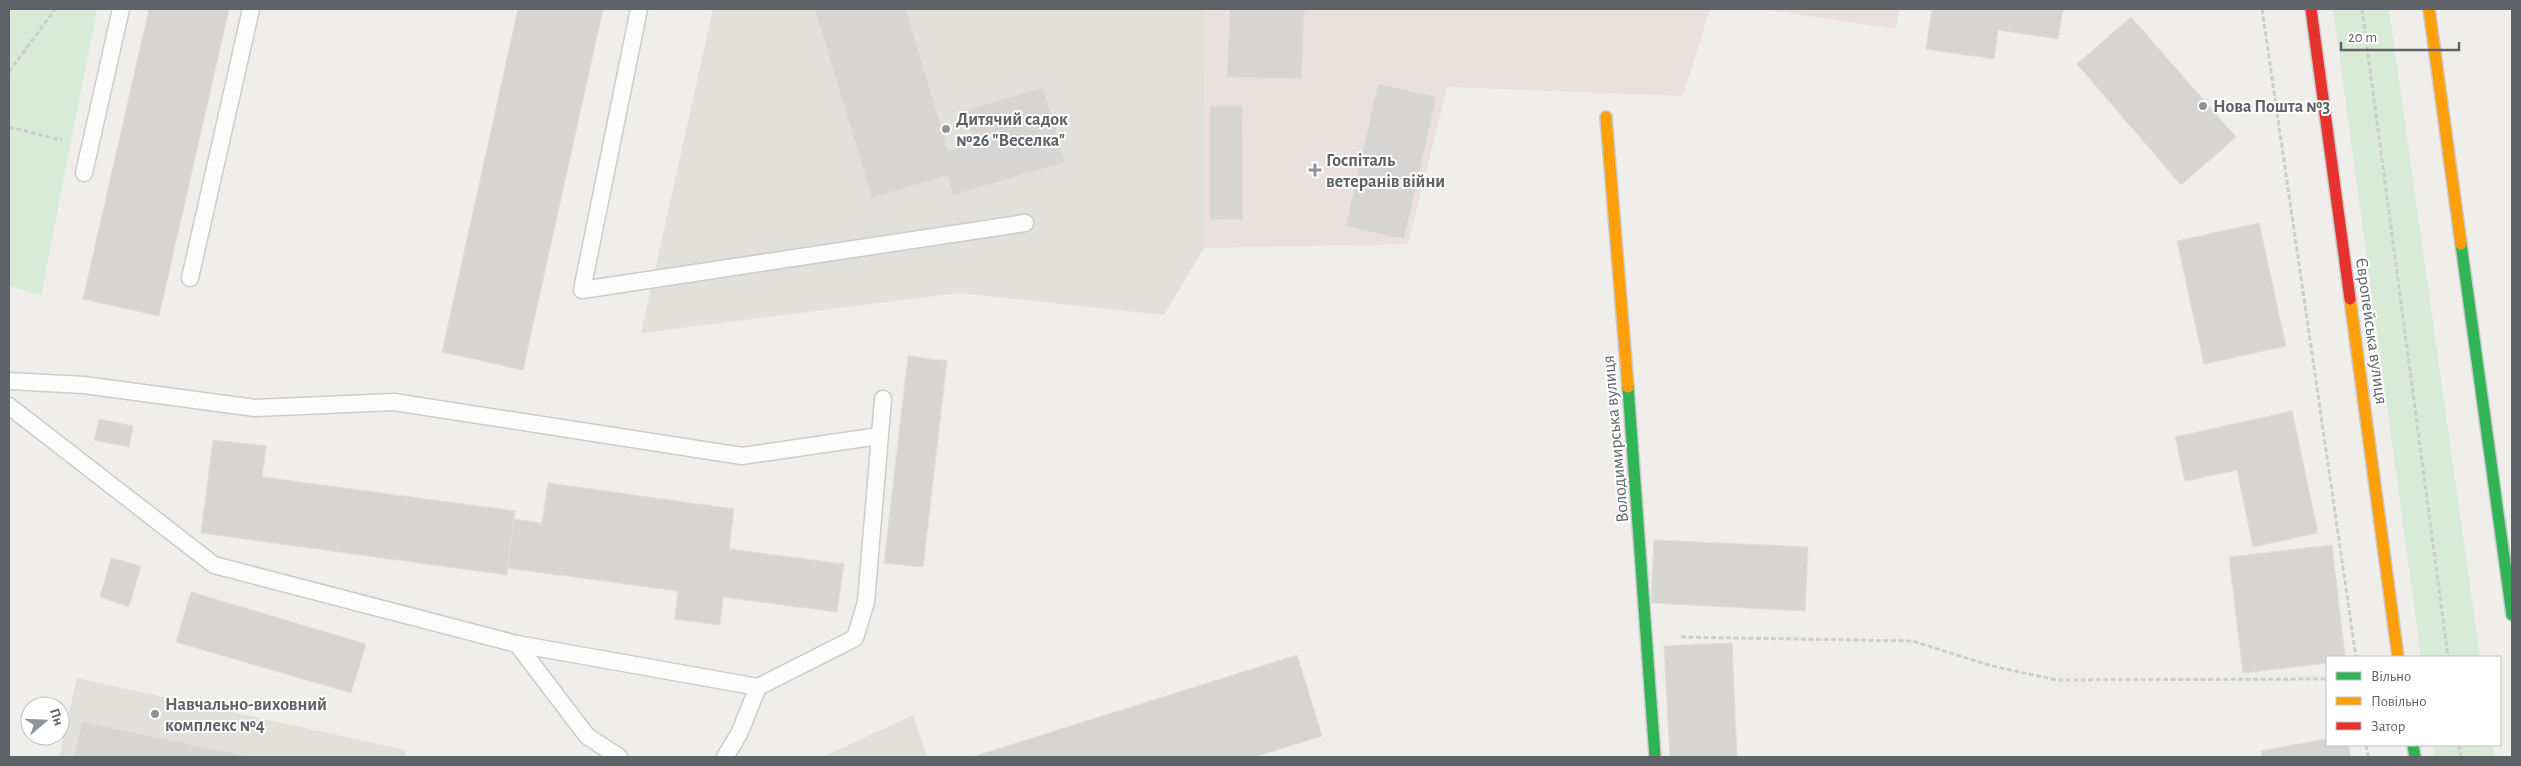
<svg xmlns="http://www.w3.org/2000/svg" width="2521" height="766" font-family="'Alegreya Sans',sans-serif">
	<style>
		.education { fill: #e2e0da }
		.medical { fill: #eae0de }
		.green { fill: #d8ebd6 }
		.building { fill: #d6d5d3; stroke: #deddd9 }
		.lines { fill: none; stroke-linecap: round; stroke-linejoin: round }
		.lane-casing { stroke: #cbcccc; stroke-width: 19 }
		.fast-casing { stroke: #cacacb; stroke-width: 14 }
		.slow-casing { stroke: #cacacb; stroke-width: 14 }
		.jam-casing { stroke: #cacacb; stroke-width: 14 }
		.path { stroke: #cacfcc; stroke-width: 3; stroke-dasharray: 5 2.5; stroke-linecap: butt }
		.lane { stroke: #fdfcfc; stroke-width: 16 }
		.fast { stroke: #30b455; stroke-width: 11 }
		.slow { stroke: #ff9f0a; stroke-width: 11 }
		.jam { stroke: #e5322d; stroke-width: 11 }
		.poi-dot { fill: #919496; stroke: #fff; stroke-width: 2 }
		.labels { text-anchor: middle; stroke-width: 4; stroke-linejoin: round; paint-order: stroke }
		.poi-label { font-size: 18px; font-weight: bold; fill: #5f6368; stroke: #fff; text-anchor: start }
		.street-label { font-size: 18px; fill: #5f6368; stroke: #fff }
	</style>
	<rect width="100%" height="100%" fill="#efeeea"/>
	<g class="education">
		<polygon points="713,9 1206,9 1204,248 1164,315 959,293 641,333"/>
		<polygon points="77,678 406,750 405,757 59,757"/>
		<polygon points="913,715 927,757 823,757"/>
	</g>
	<g class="medical">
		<polygon points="1206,9 1710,9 1683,96 1447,87 1408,244 1204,248"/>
		<polygon points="1762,9 1899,9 1896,29"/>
	</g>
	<g class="green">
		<polygon points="9,9 97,9 41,295 9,286"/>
		<polygon points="2333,9 2389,9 2480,657 2421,657"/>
		<polygon points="2433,745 2492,745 2494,757 2435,757"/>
	</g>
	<g class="building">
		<polygon points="149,9 229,9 159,316 83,299"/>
		<polygon points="518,9 603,9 523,370 442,352"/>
		<polygon points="815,9 906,9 948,151 974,143 964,111 1043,87 1065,162 953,195 947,175 872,198"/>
		<polygon points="1230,9 1304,9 1301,79 1227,77"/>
		<polygon points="1932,9 2063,9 2058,39 1998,30 1994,59 1926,49"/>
		<polygon points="2131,17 2236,137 2181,185 2077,64"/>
		<polygon points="1378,84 1436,97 1404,239 1346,226"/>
		<polygon points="1210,106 1242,106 1243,219 1210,220"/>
		<polygon points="2259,223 2286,346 2204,364 2177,241"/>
		<polygon points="908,356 947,361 923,567 884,563"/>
		<polygon points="2292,411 2318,533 2253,547 2237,470 2185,481 2175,437"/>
		<polygon points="99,419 133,426 129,447 94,440"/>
		<polygon points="213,440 266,446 262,477 515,511 507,575 201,533"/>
		<polygon points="548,483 734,509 729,549 844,564 837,612 723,597 720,625 675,619 678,591 507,568 514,519 542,523"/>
		<polygon points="1654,540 1808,547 1805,611 1651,603"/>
		<polygon points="2332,545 2345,657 2327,657 2327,663 2243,673 2229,557"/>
		<polygon points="111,558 141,566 129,607 100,597"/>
		<polygon points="191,592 366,644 351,693 176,642"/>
		<polygon points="1732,643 1737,757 1670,757 1664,646"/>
		<polygon points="1297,655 1322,736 1254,757 972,757"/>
		<polygon points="82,722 250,757 74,757"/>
		<polygon points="2327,739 2327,745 2348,745 2351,757 2262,757 2261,751"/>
	</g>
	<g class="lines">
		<defs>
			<g id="lane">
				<polyline points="639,9 582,290 1025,223"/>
				<polyline points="84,173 121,9"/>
				<polyline points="190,278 251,9"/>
				<polyline points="9,381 84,385 255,408 394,402 742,456 879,436"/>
				<polyline points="9,406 214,565 517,644 758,687 855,638 866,602 883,399"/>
				<polyline points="517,644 587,736 619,757"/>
				<polyline points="725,757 739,734 758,687"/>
			</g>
			<g id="fast">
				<polyline points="2461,244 2512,615"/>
				<polyline points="1628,387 1655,757"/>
				<polyline points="2413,745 2415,757"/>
			</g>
			<g id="slow">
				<polyline points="2429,9 2461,244"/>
				<polyline points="1606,117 1628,387"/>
				<polyline points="2350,299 2398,657"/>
			</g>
			<polyline id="jam" points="2311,9 2350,299"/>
		</defs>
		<use href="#lane" class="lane-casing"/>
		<use href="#fast" class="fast-casing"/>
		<use href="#slow" class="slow-casing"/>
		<use href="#jam" class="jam-casing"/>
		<g class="path">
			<polyline points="2262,9 2356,657"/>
			<polyline points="2362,9 2448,657"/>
			<polyline points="9,72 55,9"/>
			<polyline points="9,127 62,140"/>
			<polyline points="1681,637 1912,641 1992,666 2057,680 2327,679"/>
			<polyline points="2366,745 2368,757"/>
			<polyline points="2459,745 2461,757"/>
		</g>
		<use href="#lane" class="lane"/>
		<use href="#fast" class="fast"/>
		<use href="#slow" class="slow"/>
		<use href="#jam" class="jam"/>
	</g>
	<g class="poi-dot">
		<circle cx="2203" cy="106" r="5"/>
		<circle cx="946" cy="129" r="5"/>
		<path d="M1312.5 162.5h5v5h5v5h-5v5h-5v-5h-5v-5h5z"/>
		<circle cx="155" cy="714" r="5"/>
	</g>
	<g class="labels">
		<g class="poi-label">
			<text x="2213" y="112">Нова Пошта №3</text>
			<text x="956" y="125">Дитячий садок<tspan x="956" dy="21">№26 "Веселка"</tspan></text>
			<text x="1326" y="166">Госпіталь<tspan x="1326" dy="21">ветеранів війни</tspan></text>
			<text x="165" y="710">Навчально-виховний<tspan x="165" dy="21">комплекс №4</tspan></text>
		</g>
		<g class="street-label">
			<text transform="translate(2372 331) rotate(82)" y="6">Європейська вулиця</text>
			<text transform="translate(1615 439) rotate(-95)" y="6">Володимирська вулиця</text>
		</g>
	</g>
	<rect width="2521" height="766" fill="none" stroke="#5f6368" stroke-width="20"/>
	<rect x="2326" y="656" width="175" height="90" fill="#ffffff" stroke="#bfc1c3"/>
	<rect x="2336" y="672" width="25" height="8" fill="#30b455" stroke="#bfc1c3"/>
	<text x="2371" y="681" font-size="15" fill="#5f6368">Вільно</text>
	<rect x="2336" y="697" width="25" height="8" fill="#ff9f0a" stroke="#bfc1c3"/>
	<text x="2371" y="706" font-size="15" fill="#5f6368">Повільно</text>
	<rect x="2336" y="722" width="25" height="8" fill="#e5322d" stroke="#bfc1c3"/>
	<text x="2371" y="731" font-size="15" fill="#5f6368">Затор</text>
	<g transform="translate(45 721) rotate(71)"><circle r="24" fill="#ffffff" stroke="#bfc1c3"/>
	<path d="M0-4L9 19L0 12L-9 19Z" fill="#919496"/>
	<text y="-8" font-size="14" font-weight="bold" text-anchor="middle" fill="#5f6368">Пн</text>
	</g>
	<path d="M2341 42v8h118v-8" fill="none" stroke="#5f6368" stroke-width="2.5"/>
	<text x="2348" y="42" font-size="15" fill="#5f6368" stroke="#ffffff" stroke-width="4" paint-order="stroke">20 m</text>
</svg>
